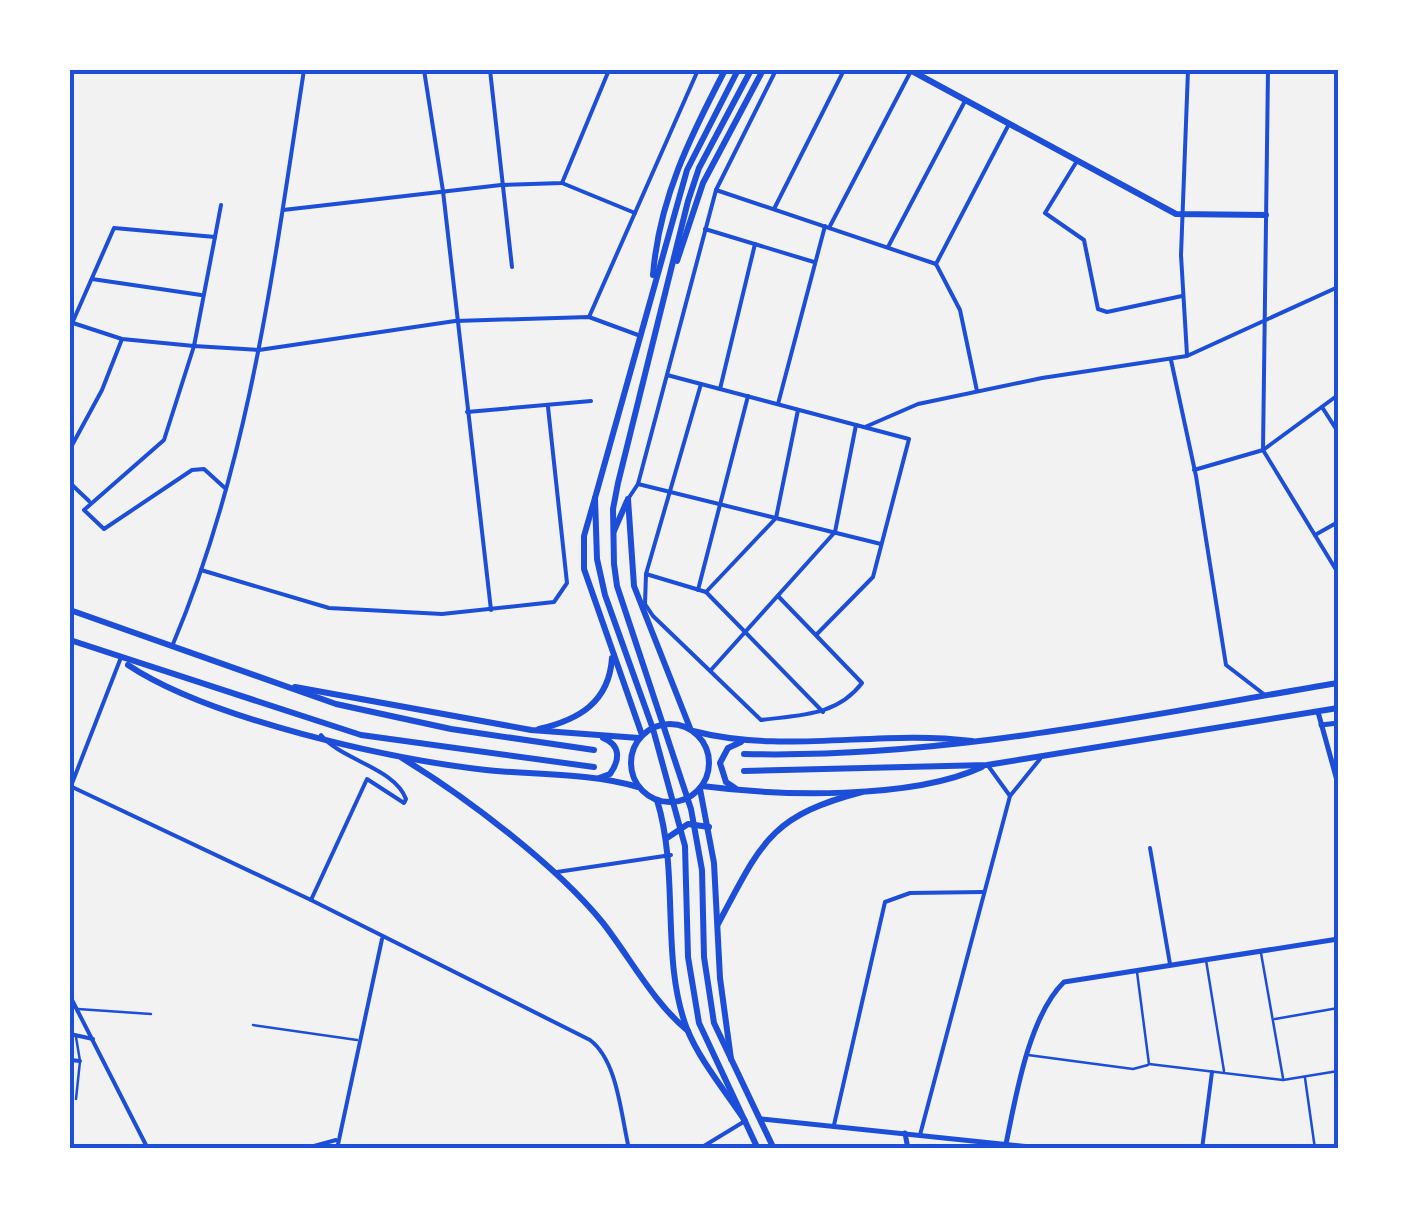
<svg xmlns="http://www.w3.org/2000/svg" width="1408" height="1219" font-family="Mulish,sans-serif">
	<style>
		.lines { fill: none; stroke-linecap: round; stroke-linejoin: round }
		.service { stroke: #1d4ed8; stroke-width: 2.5 }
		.minor { stroke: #1d4ed8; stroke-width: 4 }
		.tertiary { stroke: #1d4ed8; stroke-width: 5 }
		.secondary { stroke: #1d4ed8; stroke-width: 6 }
		.primary { stroke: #1d4ed8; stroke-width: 6 }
		.trunk { stroke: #1d4ed8; stroke-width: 6 }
		.neatline { fill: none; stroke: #1d4ed8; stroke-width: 4 }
	</style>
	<rect width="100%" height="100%" fill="#f2f2f2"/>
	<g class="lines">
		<g class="service">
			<polyline points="1261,953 1283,1078"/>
			<polyline points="1206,960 1224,1071"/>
			<polyline points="1137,972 1149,1064 1283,1080 1338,1071"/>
			<polyline points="78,1009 151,1014"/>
			<polyline points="1275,1019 1338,1008"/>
			<polyline points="253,1025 357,1040"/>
			<polyline points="1028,1055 1133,1069 1148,1065"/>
			<polyline points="1305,1078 1315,1149"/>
			<polyline points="76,1099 80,1061 76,1037"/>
		</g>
		<g class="minor">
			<polyline points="424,70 443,191 491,610"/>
			<polyline points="490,70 512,267"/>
			<polyline points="1268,70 1263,450 1338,573"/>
			<polyline points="1077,161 1045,213 1084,240 1098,309 1107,312 1182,296"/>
			<polyline points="562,183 635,213"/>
			<polyline points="716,190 936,264"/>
			<polyline points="774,209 844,70"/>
			<polyline points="283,210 501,185 562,183 609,70"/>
			<polyline points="830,226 911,71"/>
			<polyline points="705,229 814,262"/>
			<polyline points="888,247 965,101"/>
			<polyline points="936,264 1008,126"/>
			<polyline points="936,264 960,310 977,391"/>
			<polyline points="92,279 201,295"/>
			<polyline points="589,317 698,70"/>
			<polyline points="73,323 122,339 194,346 215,237"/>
			<polyline points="70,328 114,228 215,237 221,205"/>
			<polyline points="1187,355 1181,255 1188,70"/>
			<polyline points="1171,360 1196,476 1226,665 1265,695"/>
			<polyline points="667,375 909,439 873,577 817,634"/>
			<path d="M701,384L646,574L645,604L653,616L761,720C800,715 837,716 862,683L778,596"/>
			<polyline points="720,389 755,244"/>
			<polyline points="778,404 825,226"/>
			<polyline points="1322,407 1338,432"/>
			<polyline points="467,412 591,401"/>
			<polyline points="865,427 918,404 1042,378 1187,356 1338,287"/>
			<polyline points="70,449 102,390 122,339"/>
			<polyline points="1194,470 1263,450 1338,395"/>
			<polyline points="70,483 89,501"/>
			<polyline points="638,484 881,544"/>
			<polyline points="226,489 204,469 192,470 104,529 84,510 164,440 194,346 259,350 455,321 589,317 638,335"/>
			<polyline points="628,499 638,484 716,190 776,70"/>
			<polyline points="1315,535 1338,522"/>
			<polyline points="201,570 329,608 442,614 554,602 567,583 548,407"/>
			<polyline points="646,574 706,592 823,712"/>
			<polyline points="698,590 748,396"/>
			<polyline points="706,592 776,518 798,410"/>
			<path d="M173,644C250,462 274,264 304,70"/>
			<polyline points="711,670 835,532 856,425"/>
			<polyline points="989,767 1010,796"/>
			<path d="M70,786L311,900L590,1040C618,1061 621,1116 629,1149"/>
			<polyline points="71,786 120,660"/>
			<polyline points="1150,848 1170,964"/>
			<polyline points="557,872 671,855"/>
			<path d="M311,900L367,779L404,803L406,799C395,768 341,760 321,735"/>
			<polyline points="70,996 148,1149"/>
			<polyline points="70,1034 93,1039"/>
			<polyline points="70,1060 80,1061"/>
			<polyline points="834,1125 885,902 910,893 983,892"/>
			<polyline points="920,1135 1010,796 1040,759"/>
			<polyline points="303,1149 336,1140"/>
			<polyline points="337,1149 382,939"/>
			<polyline points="699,1149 745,1121"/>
			<polyline points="1202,1149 1212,1072"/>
		</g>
		<g class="tertiary">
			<polyline points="1318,712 1338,784"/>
			<polyline points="1321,725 1338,723"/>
			<polyline points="761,1119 1049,1149"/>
			<polyline points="905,1133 908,1149"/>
			<path d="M1005,1149C1015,1101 1028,1017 1064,982L1338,939"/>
		</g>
		<polyline class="secondary" points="910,70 1176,214 1266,215"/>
		<g class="primary">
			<polyline points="738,70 687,170 595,498 597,559 605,595 653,729 685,846 688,957 699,1023 758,1149"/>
			<polyline points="751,70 699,168 688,201 618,483 613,509 614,564 617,586 691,809 702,870 704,957 714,1023 774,1149"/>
			<polyline points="677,261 703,183 763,70"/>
			<path d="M653,275C659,199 690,137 725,70"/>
			<polyline points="614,531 627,501"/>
		</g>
		<g class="trunk">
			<polyline points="595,498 584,536 584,569 642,735"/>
			<polyline points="628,499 634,586 690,728"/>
			<polyline points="70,610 336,704 451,729 594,750"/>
			<polyline points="70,640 361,735 594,767"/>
			<path d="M128,665C209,719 389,759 486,770C535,775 591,773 638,787"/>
			<polyline points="295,687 531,730 639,738"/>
			<circle cx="670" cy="763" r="39"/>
			<path d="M539,729C578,720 609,703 612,658"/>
			<path d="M693,731C786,755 879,729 972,741"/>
			<path d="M744,754C945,759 1140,716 1338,683"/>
			<path d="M402,758C466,797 556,865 603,923C631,959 653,1002 688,1031"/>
			<polyline points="744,771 987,765 1338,708"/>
			<path d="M599,778L610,774C620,760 621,745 603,738"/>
			<path d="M702,786C779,796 911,800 982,767"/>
			<polyline points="735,788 726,782 720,763 728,748 741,742"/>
			<polyline points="700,789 714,863 720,978 731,1059"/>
			<path d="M657,800C680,875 660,958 687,1029C700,1061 726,1092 745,1121"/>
			<polyline points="667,838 688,824 709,827"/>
			<path d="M718,924C761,844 769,816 862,792"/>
		</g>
	</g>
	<rect width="1408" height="1219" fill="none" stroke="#ffffff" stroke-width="145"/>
	<rect x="72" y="72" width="1264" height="1074" class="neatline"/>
</svg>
